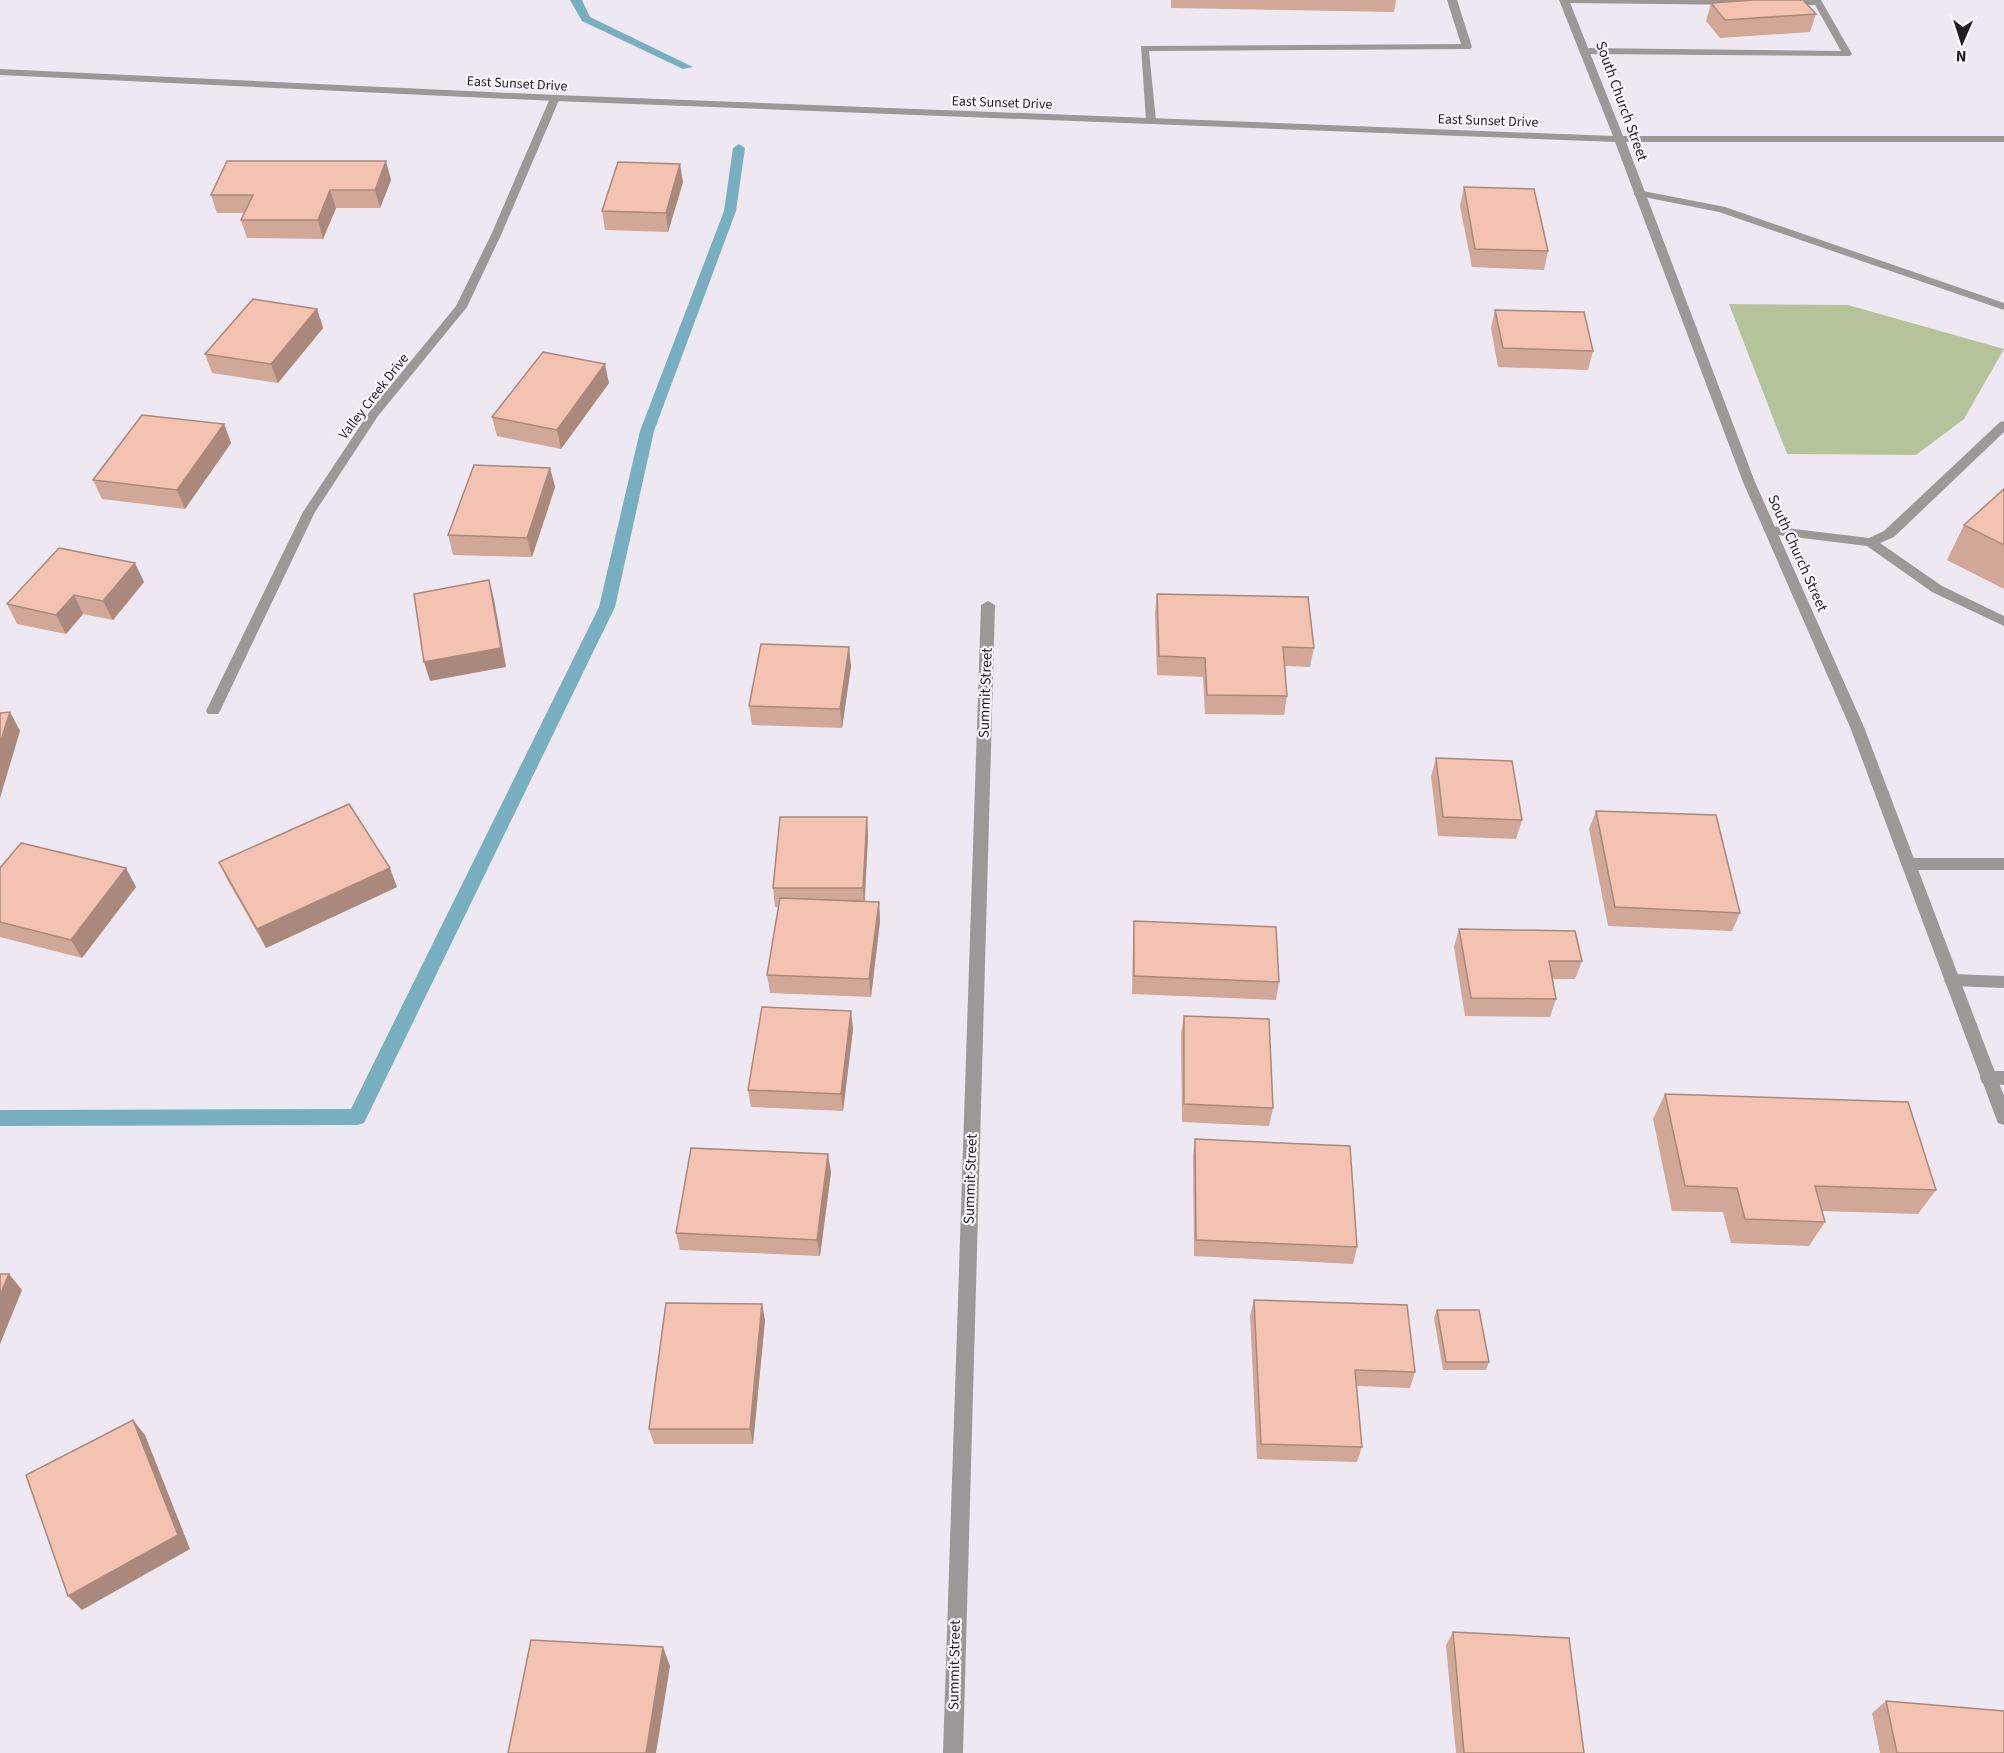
<svg xmlns="http://www.w3.org/2000/svg" width="2004" height="1753" font-family="'Source Sans 3',sans-serif">
	<style>
		.green { fill: #b5c39a }
		.lines { fill: none; stroke-linecap: round; stroke-linejoin: round }
		.stream { fill: #78afc0; fill-rule: evenodd }
		.service { fill: #9d9798; fill-rule: evenodd }
		.minor { fill: #9d9798; fill-rule: evenodd }
		.tertiary { fill: #9d9798; fill-rule: evenodd }
		.wall { fill: #d1a797 }
		.shaded-wall { fill: #aa887b }
		.building { fill: #f3c2b0; stroke: #aa887b; stroke-width: 1.5 }
		.labels { text-anchor: middle; stroke-width: 4.5; stroke-linejoin: round; paint-order: stroke }
		.far-street-label { font-size: 14px; fill: #201e22; stroke: #faf5fe }
		.street-label { font-size: 15px; fill: #201e22; stroke: #faf5fe }
	</style>
	<rect width="100%" height="100%" fill="#eee8f2"/>
	<polygon class="green" points="1729,304 1848,305 2004,349 1964,419 1916,455 1787,454"/>
	<g class="lines">
		<g class="stream">
			<polygon points="570,0 582,0 590,17 693,67 683,69 582,21"/>
			<polygon points="739,144 745,148 736,211 654,431 615,607 364,1123 357,1125 0,1126 0,1110 351,1109 599,607 640,431 724,211 733,148"/>
		</g>
		<g class="service">
			<polygon points="1447,0 1457,0 1472,47 1470,49 1149,51 1156,121 1151,124 1146,121 1141,46 1461,44"/>
			<polygon points="1562,0 1756,0 1758,2 1753,5 1567,3"/>
			<polygon points="1783,0 1821,0 1852,54 1850,56 1586,54 1581,51 1586,48 1841,51 1815,5 1786,5 1781,2"/>
			<polygon points="1638,190 1725,207 2004,303 2004,310 1719,212 1634,195 1634,191"/>
			<polygon points="2004,421 2004,432 1894,537 1880,543 1942,586 2004,616 2004,626 1932,592 1867,546 1770,534 1764,530 1770,526 1869,538 1884,531 2000,422"/>
			<polygon points="1908,858 2004,858 2004,870 1908,870 1901,864"/>
			<polygon points="1952,974 2004,976 2004,988 1952,986 1946,984 1944,980 1946,976"/>
		</g>
		<g class="minor">
			<polygon points="551,96 560,98 501,235 467,307 378,416 315,512 220,711 218,714 208,714 206,711 303,512 370,411 456,306 491,235"/>
			<polygon points="988,601 995,605 963,1753 943,1753 981,605"/>
			<polygon points="1988,1071 2004,1071 2004,1085 1982,1083 1980,1078 1982,1073"/>
		</g>
		<polygon class="tertiary" points="1559,0 1569,0 1623,136 2004,136 2004,142 1626,142 1755,482 1864,727 2004,1096 2004,1125 1998,1123 1996,1118 1850,727 1743,482 1615,142 555,101 0,75 0,69 555,95 1613,136"/>
	</g>
	<g class="wall">
		<polygon points="1171,0 1396,0 1394,12 1171,8"/>
		<polygon points="1711,3 1816,14 1810,32 1720,38 1706,21"/>
		<polygon points="391,180 380,208 336,208 323,239 247,238 241,220 244,213 217,213 211,195"/>
		<polygon points="683,182 668,232 605,230 602,211"/>
		<polygon points="1464,187 1548,251 1544,270 1472,267 1460,206"/>
		<polygon points="317,309 323,328 278,383 212,373 205,354"/>
		<polygon points="1495,310 1593,351 1588,370 1498,367 1491,328"/>
		<polygon points="609,383 561,449 497,436 492,417"/>
		<polygon points="224,424 231,443 185,509 102,499 93,480"/>
		<polygon points="550,468 555,487 532,557 453,555 448,535"/>
		<polygon points="2004,489 2004,589 1947,560 1964,525"/>
		<polygon points="144,582 113,620 83,614 66,634 17,624 7,604"/>
		<polygon points="1157,594 1314,648 1310,667 1285,666 1287,696 1284,715 1205,714 1203,677 1157,675 1155,613"/>
		<polygon points="851,666 842,728 752,725 749,706"/>
		<polygon points="1436,758 1522,820 1516,839 1438,836 1431,777"/>
		<polygon points="1596,811 1740,913 1732,931 1608,926 1589,829"/>
		<polygon points="867,817 868,836 865,902 879,902 880,921 871,997 770,993 767,975 778,907 775,907 773,888"/>
		<polygon points="219,862 397,887 266,948 228,881"/>
		<polygon points="0,868 136,887 82,958 0,937"/>
		<polygon points="1134,921 1279,982 1276,1000 1132,994 1133,940"/>
		<polygon points="1459,929 1582,961 1575,979 1552,979 1556,999 1550,1017 1465,1016 1454,947"/>
		<polygon points="1184,1016 1273,1108 1269,1126 1182,1122 1181,1034"/>
		<polygon points="853,1029 843,1111 751,1107 748,1090"/>
		<polygon points="1665,1094 1936,1190 1918,1214 1822,1211 1825,1222 1809,1246 1731,1243 1723,1212 1672,1211 1653,1119"/>
		<polygon points="1195,1139 1357,1247 1353,1264 1194,1256 1193,1156"/>
		<polygon points="831,1172 820,1256 680,1250 676,1233"/>
		<polygon points="1254,1300 1415,1372 1410,1388 1357,1386 1362,1447 1357,1462 1257,1459 1250,1316"/>
		<polygon points="1437,1310 1489,1362 1486,1370 1443,1370 1434,1318"/>
		<polygon points="765,1320 753,1444 654,1444 649,1429"/>
		<polygon points="1453,1632 1584,1753 1456,1753 1446,1645"/>
		<polygon points="1886,1701 2004,1753 1880,1753 1872,1713"/>
	</g>
	<g class="shaded-wall">
		<polygon points="386,161 391,180 380,208 375,190"/>
		<polygon points="680,164 683,182 668,232 666,213"/>
		<polygon points="330,190 336,208 323,239 318,220"/>
		<polygon points="317,309 323,328 278,383 271,364"/>
		<polygon points="605,364 609,383 561,449 557,430"/>
		<polygon points="224,424 231,443 185,509 177,490"/>
		<polygon points="550,468 555,487 532,557 527,538"/>
		<polygon points="135,563 144,582 113,620 103,601"/>
		<polygon points="489,580 494,599 506,667 430,681 424,662"/>
		<polygon points="74,595 83,614 66,634 56,615"/>
		<polygon points="849,647 851,666 842,728 840,709"/>
		<polygon points="10,712 20,731 0,798 0,743"/>
		<polygon points="867,817 868,836 864,907 863,888"/>
		<polygon points="126,868 136,887 82,958 71,940"/>
		<polygon points="390,868 397,887 266,948 257,929"/>
		<polygon points="879,902 880,921 871,997 869,979"/>
		<polygon points="851,1011 853,1029 843,1111 841,1094"/>
		<polygon points="828,1154 831,1172 820,1256 817,1240"/>
		<polygon points="9,1274 22,1290 0,1344 0,1295"/>
		<polygon points="762,1304 765,1320 753,1444 750,1429"/>
		<polygon points="133,1420 145,1435 190,1549 82,1610 68,1596"/>
		<polygon points="663,1647 670,1666 656,1753 646,1753"/>
	</g>
	<g class="building">
		<polygon points="1753,0 1803,0 1816,14 1725,20 1711,3"/>
		<polygon points="227,161 386,161 375,190 330,190 318,220 241,220 253,195 211,195"/>
		<polygon points="618,162 680,164 666,213 602,211"/>
		<polygon points="1464,187 1534,189 1548,251 1475,249"/>
		<polygon points="253,299 317,309 271,364 205,354"/>
		<polygon points="1495,310 1584,312 1593,351 1503,348"/>
		<polygon points="543,352 605,364 557,430 492,417"/>
		<polygon points="142,415 224,424 177,490 93,480"/>
		<polygon points="474,465 550,468 527,538 448,535"/>
		<polygon points="2004,489 2004,545 1964,525"/>
		<polygon points="59,548 135,563 103,601 74,595 56,615 7,604"/>
		<polygon points="489,580 501,648 424,662 414,594"/>
		<polygon points="1157,594 1308,597 1314,648 1283,647 1287,696 1207,695 1205,658 1159,656"/>
		<polygon points="761,644 849,647 840,709 749,706"/>
		<polygon points="10,712 0,743 0,713"/>
		<polygon points="1436,758 1512,761 1522,820 1443,817"/>
		<polygon points="349,804 390,868 257,929 219,862"/>
		<polygon points="1596,811 1716,815 1740,913 1615,907"/>
		<polygon points="780,817 867,817 863,888 773,888"/>
		<polygon points="21,843 126,868 71,940 0,922 0,868"/>
		<polygon points="780,898 879,902 869,979 767,975"/>
		<polygon points="1134,921 1276,927 1279,982 1134,976"/>
		<polygon points="1459,929 1575,931 1582,961 1549,961 1556,999 1471,998"/>
		<polygon points="762,1007 851,1011 841,1094 748,1090"/>
		<polygon points="1184,1016 1269,1019 1273,1108 1184,1104"/>
		<polygon points="1665,1094 1908,1102 1936,1190 1815,1186 1825,1222 1745,1219 1737,1188 1685,1186"/>
		<polygon points="1195,1139 1350,1146 1357,1247 1196,1240"/>
		<polygon points="691,1148 828,1154 817,1240 676,1233"/>
		<polygon points="0,1274 9,1274 0,1295"/>
		<polygon points="1254,1300 1407,1305 1415,1372 1355,1370 1362,1447 1261,1444"/>
		<polygon points="666,1303 762,1304 750,1429 649,1429"/>
		<polygon points="1437,1310 1479,1310 1489,1362 1446,1362"/>
		<polygon points="133,1420 178,1535 68,1596 26,1475"/>
		<polygon points="1453,1632 1569,1638 1584,1753 1464,1753"/>
		<polygon points="531,1640 663,1647 646,1753 508,1753"/>
		<polygon points="1886,1701 2004,1711 2004,1753 1897,1753"/>
	</g>
	<g class="labels">
		<g class="far-street-label">
			<text transform="translate(517 83) rotate(3)" y="5">East Sunset Drive</text>
			<text transform="translate(1002 102) rotate(2)" y="5">East Sunset Drive</text>
			<text transform="translate(1488 120) rotate(2)" y="5">East Sunset Drive</text>
			<text transform="translate(373 396) rotate(-52)" y="5">Valley Creek Drive</text>
		</g>
		<g class="street-label">
			<text transform="translate(1622 101) rotate(70)" y="5">South Church Street</text>
			<text transform="translate(1798 553) rotate(66)" y="5">South Church Street</text>
			<text transform="translate(985 693) rotate(-88)" y="5">Summit Street</text>
			<text transform="translate(970 1179) rotate(-88)" y="5">Summit Street</text>
			<text transform="translate(954 1665) rotate(-89)" y="5">Summit Street</text>
		</g>
	</g>
	<g transform="translate(1962 42) rotate(183)" stroke="#faf5fe" stroke-width="4.5" paint-order="stroke">
	<path d="M0-4.5L10 22L0 15L-10 22Z" fill="#201e22"/>
	<text y="-9" font-size="16" font-weight="bold" text-anchor="middle" fill="#201e22">N</text>
	</g>
</svg>
